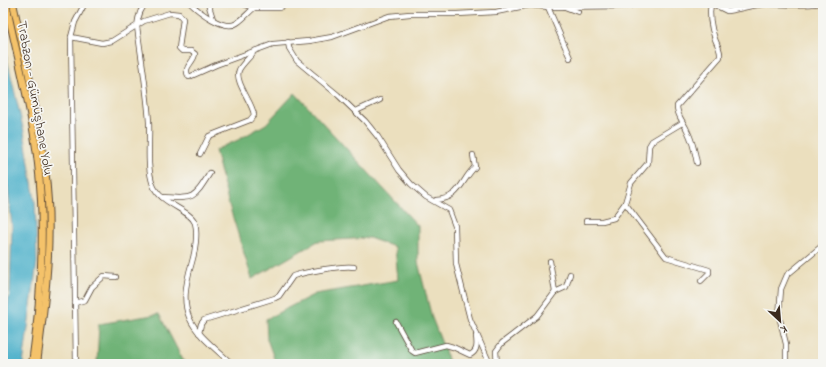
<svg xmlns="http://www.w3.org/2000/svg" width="826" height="367" font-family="'Indie Flower',sans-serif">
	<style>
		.forest { fill: #70b377; stroke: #566e4a }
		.water { fill: #4bb0ca; stroke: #436d74 }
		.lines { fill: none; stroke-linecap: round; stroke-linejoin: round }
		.minor-casing { stroke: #554536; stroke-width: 6 }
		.highway-casing { stroke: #554536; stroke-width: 8 }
		.minor { stroke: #fff; stroke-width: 4.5 }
		.highway { stroke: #f4c26a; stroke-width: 6 }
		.labels { text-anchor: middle; stroke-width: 3.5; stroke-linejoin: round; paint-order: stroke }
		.street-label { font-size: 14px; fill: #3b2a1e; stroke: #f6f6f2 }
	</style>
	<rect width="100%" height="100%" fill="#f6f6f2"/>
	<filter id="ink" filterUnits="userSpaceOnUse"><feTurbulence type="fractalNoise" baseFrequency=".025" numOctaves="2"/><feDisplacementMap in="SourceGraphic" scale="8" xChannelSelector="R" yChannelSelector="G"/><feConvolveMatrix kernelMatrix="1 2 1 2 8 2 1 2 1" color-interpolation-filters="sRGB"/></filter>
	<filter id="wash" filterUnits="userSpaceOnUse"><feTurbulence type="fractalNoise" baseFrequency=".012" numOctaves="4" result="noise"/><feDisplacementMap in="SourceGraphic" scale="16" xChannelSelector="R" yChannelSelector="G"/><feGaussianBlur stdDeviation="0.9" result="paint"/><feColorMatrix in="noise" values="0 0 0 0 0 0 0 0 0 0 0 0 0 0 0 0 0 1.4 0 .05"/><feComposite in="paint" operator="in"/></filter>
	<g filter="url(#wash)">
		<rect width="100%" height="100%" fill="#ebdfbe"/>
		<g class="forest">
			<polygon points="295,93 418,226 418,262 432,318 450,364 276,364 267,339 266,319 315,294 398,280 395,247 369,238 318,241 252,279 229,205 215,150 238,140 266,124"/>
			<polygon points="159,314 185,364 97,364 99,324"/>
		</g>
		<polygon class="water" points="3,42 24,132 35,201 37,262 23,364 3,364 3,333 10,292 12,227 3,141"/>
	</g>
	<g filter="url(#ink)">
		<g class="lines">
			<defs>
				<g id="minor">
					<path d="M147,3C140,8 138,17 137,26C141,58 147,90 149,122C150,143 146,165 153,185C160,204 191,210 195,223C198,233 195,252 192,262C175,318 192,328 232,364"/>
					<path d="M190,3C198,11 225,32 237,23C243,19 248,13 254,8H279L288,3"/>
					<polyline points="208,3 213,19"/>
					<polyline points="241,3 254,8"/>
					<polyline points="564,3 565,7 578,12"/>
					<path d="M711,3L727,11C740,10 753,4 767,4C785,4 802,6 821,3"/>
					<polyline points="548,7 570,58"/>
					<path d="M71,37L102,43L112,41L144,21L170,13L179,14L183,19L179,48L182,51H191L195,54C194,63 182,67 189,77L216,65L273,44L309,41L332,37L389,16L410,14H457L496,12L530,5L548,7L629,6L639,3"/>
					<polyline points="288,42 289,48 297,61 338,95 365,121 378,137 399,170 411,184 426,197 449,210 455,226 456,264 470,319 490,364"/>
					<polyline points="356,111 380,100"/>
					<path d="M200,154L209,136L250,120L254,115C253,103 234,82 239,70C242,64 249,58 253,53"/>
					<path d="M697,163C695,152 692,140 687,130C683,121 677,116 677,106L720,57C721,50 717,45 715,39C711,28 709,14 711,3"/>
					<polyline points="3,187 3,260"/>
					<path d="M162,197C194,199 193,200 210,173"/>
					<path d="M436,200C460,199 461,180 475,167L473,155"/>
					<polyline points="625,203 666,257 709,270 709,273 701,281"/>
					<polyline points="586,221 602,221 614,218 625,203 631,183 648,163 649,146 652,141 682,123"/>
					<polyline points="550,261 555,292"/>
					<polyline points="75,303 85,300 92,287 104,276 116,277"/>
					<path d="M396,322L412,351L415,353L446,345L453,347L470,355C478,351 477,344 476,336"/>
					<path d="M199,333L201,324L204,320L275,298L279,296L293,276C305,272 343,265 354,267"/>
					<polyline points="76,364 71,37 75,22 85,3"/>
					<polyline points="497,364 496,351 502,343 537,316 555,292 566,287 570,274"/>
					<polyline points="786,364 786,344 779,316 781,289 787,275 823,245"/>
				</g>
				<g id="highway">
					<path d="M6,3C17,57 32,110 38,164C46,231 41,298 32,364"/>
					<path d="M13,3C27,68 44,134 48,201C51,256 44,309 37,364"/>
				</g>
			</defs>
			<use href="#minor" class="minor-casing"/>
			<use href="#highway" class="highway-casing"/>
			<use href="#minor" class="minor"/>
			<use href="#highway" class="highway"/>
		</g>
	</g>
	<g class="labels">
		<g class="street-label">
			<text transform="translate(36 98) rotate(80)" y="5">Trabzon - Gümüşhane Yolu</text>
		</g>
	</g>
	<rect width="826" height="367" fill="none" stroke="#f6f6f2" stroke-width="16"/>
	<g transform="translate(780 321) rotate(154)" stroke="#f6f6f2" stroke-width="3" paint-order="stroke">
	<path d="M0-3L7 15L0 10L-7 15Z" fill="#3b2a1e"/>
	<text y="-6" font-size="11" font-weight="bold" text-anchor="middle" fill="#3b2a1e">K</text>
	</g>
</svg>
